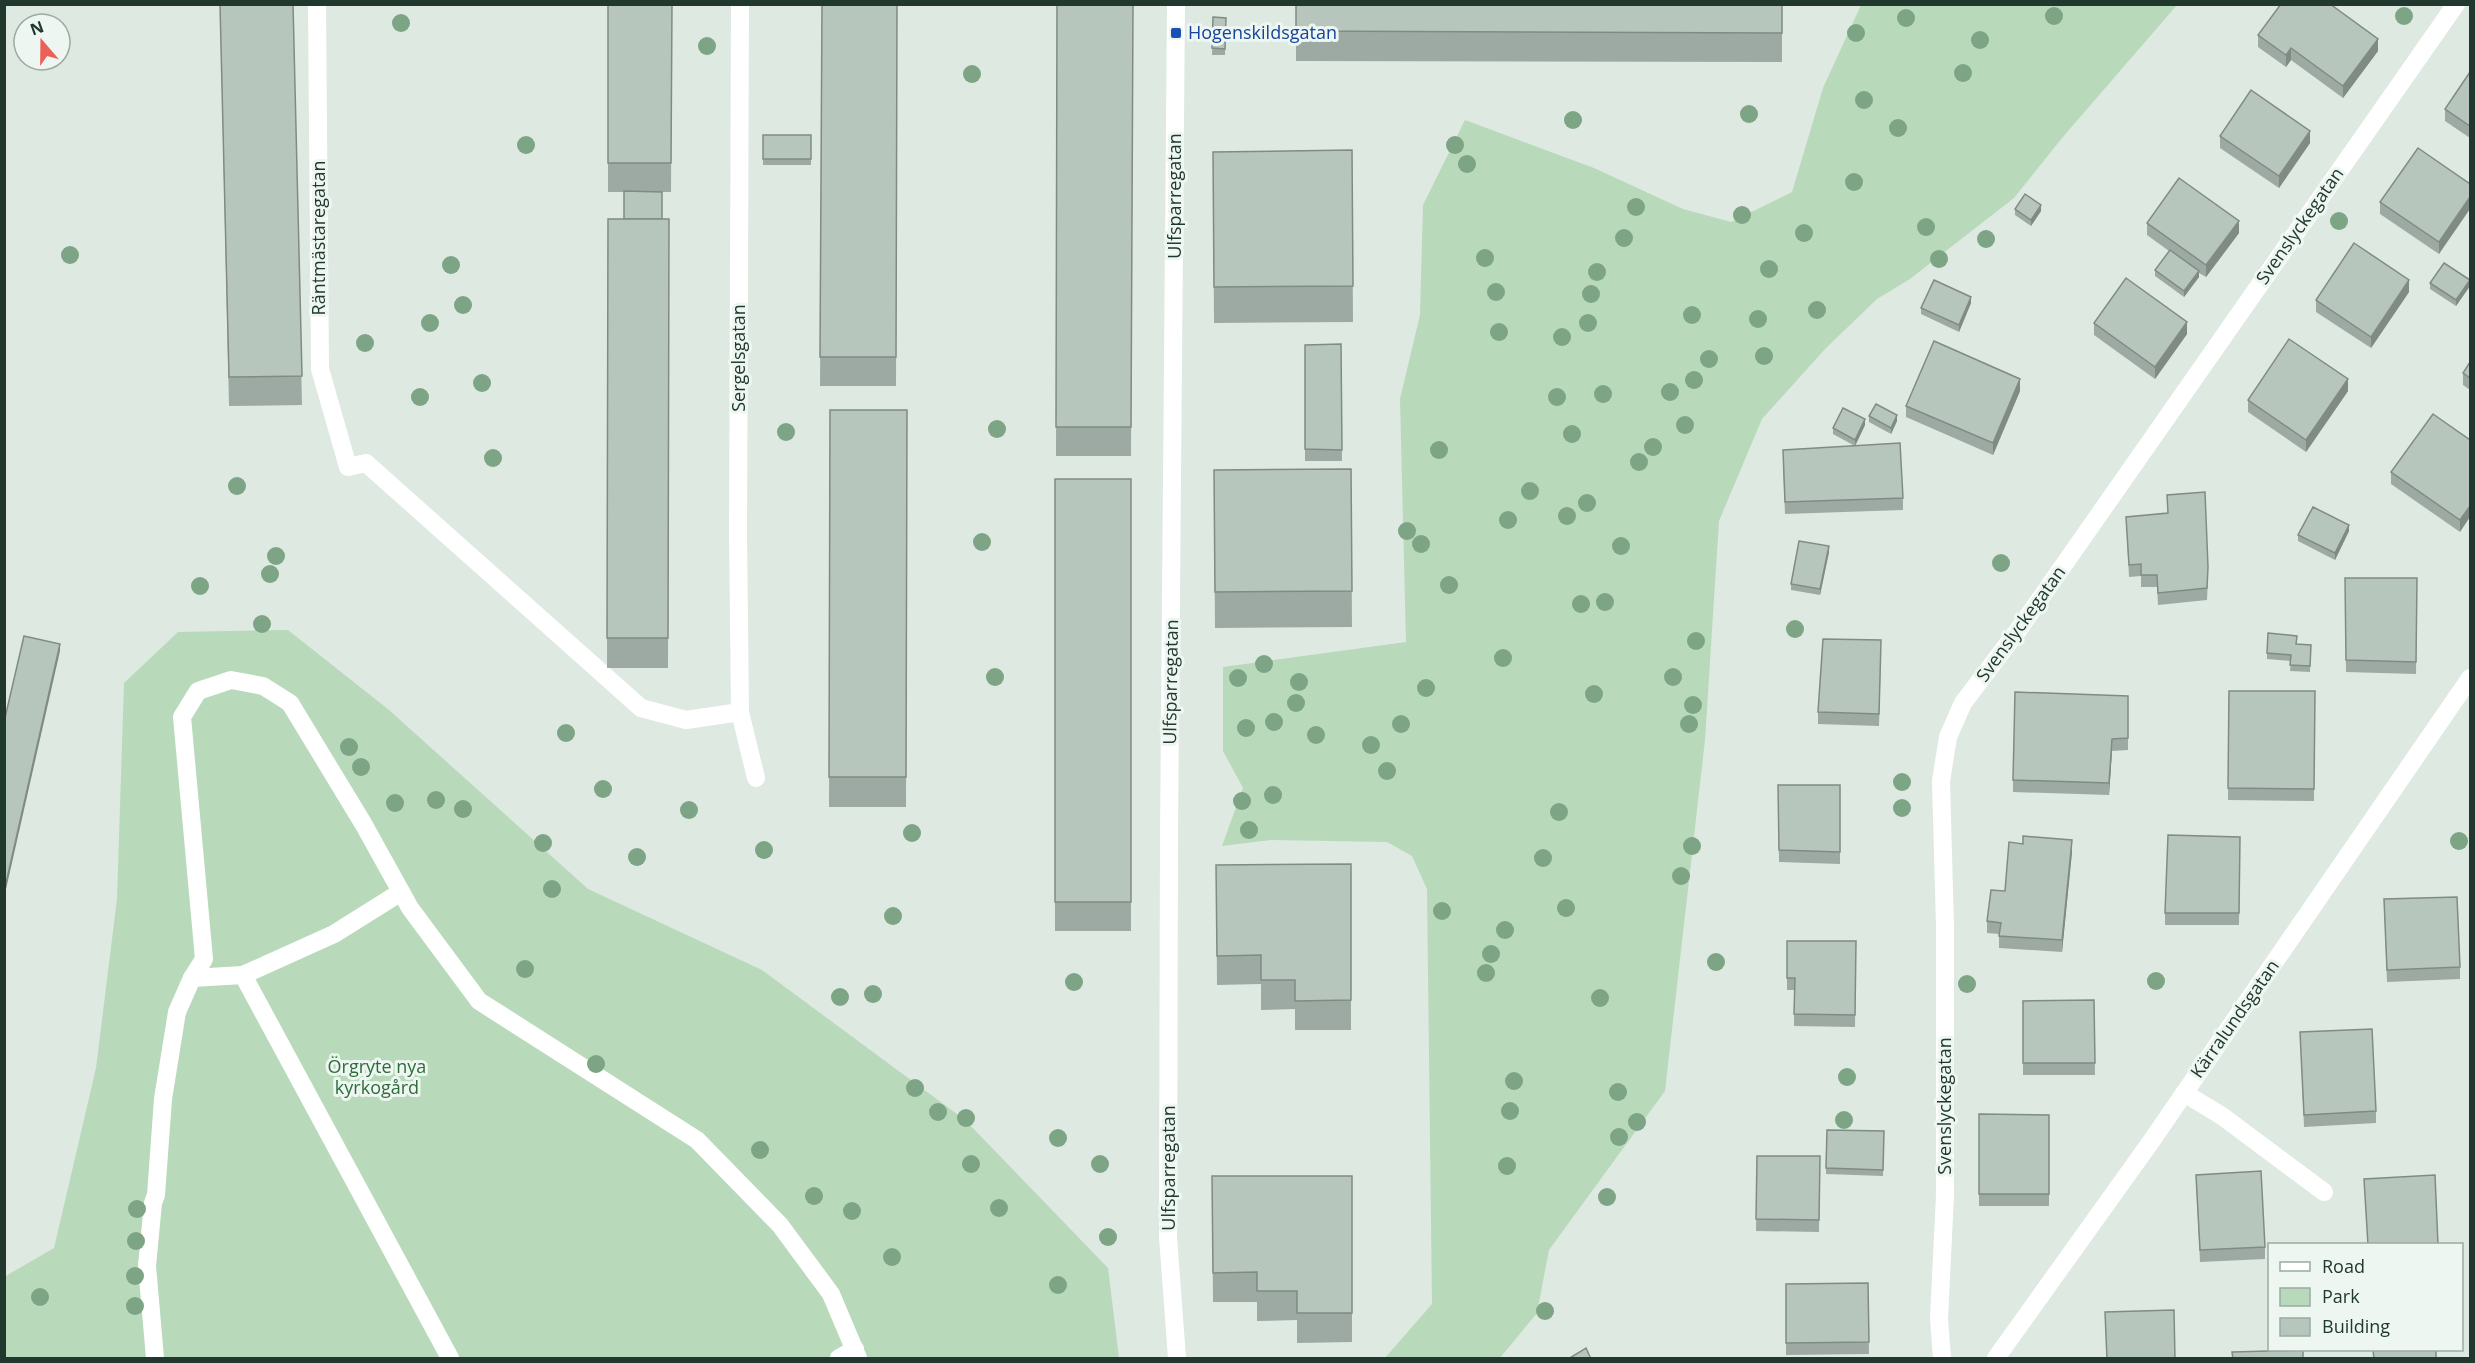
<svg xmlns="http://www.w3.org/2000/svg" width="2475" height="1363" font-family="'Open Sans',sans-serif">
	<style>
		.green { fill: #b8daba }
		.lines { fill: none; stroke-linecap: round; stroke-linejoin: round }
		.lane { stroke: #fff; stroke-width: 18 }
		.street { stroke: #fff; stroke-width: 18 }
		.tree { fill: #7da485 }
		.wall { fill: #9daaa3 }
		.shaded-wall { fill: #808b84 }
		.building { fill: #b7c6bd; stroke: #808b84; stroke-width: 1.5 }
		.transit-dot { fill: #1a4fb4; stroke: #eef6f1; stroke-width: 2 }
		.labels { text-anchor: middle; stroke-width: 6; stroke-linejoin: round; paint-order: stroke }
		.transit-label { font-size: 18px; fill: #164399; stroke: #eef6f1; text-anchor: start }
		.street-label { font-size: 18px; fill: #20382d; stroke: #eef6f1 }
		.park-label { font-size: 18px; fill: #2d6c39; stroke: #eef6f1 }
	</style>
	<rect width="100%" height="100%" fill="#dee9e2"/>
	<g class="green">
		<polygon points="1861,5 2177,5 2062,138 2014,198 1910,279 1877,299 1826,348 1762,419 1719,521 1705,740 1665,1091 1549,1250 1537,1313 1500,1358 1385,1358 1432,1304 1427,889 1412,856 1387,842 1271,840 1222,846 1243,788 1223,751 1223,667 1406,642 1400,399 1420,315 1423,205 1465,120 1594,168 1683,209 1731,222 1792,192 1823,88"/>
		<polygon points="288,630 389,710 588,889 762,970 965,1120 1108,1268 1119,1358 5,1358 4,1277 54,1248 96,1068 117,899 124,683 178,632"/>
	</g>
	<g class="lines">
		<g class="lane">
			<polyline points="348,467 366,463 641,708 686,720 740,712"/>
			<polyline points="243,975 450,1358"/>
			<polyline points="192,978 243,975 334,934 401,892"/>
			<polyline points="2184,1093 2222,1116 2324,1192"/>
			<polyline points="155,1358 147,1266 153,1203 156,1195 163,1099 177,1012 192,978 204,959 182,717 198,691 231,680 263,686 290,703 364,825 410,908 479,1001 697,1140 780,1225 831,1294 858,1358"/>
			<polyline points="839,1358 855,1349"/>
		</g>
		<g class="street">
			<polyline points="317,4 320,369 348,467"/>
			<polyline points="740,4 738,534 740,712 756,778"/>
			<polyline points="1176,4 1169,835 1168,1237 1177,1358"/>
			<polyline points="1942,1358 1939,1319 1945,1195 1945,926 1941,781 1948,737 1963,703 2019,629 2456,4"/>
			<polyline points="1996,1358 2150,1143 2470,678"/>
		</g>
	</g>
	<g class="tree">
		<circle cx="2054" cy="16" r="9"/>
		<circle cx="2404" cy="16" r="9"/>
		<circle cx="1906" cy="18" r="9"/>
		<circle cx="401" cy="23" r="9"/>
		<circle cx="1856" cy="33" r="9"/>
		<circle cx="1980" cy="40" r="9"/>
		<circle cx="707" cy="46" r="9"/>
		<circle cx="1963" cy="73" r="9"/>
		<circle cx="972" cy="74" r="9"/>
		<circle cx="1864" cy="100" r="9"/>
		<circle cx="1749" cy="114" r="9"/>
		<circle cx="1573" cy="120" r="9"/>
		<circle cx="1898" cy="128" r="9"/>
		<circle cx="526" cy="145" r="9"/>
		<circle cx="1455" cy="145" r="9"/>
		<circle cx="1467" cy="164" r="9"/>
		<circle cx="1854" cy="182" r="9"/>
		<circle cx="1636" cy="207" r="9"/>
		<circle cx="1742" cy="215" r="9"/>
		<circle cx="2339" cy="221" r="9"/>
		<circle cx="1926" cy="227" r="9"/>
		<circle cx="1804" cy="233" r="9"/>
		<circle cx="1624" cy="238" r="9"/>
		<circle cx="1986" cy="239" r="9"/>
		<circle cx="70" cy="255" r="9"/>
		<circle cx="1485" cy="258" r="9"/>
		<circle cx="1939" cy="259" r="9"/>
		<circle cx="451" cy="265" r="9"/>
		<circle cx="1769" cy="269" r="9"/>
		<circle cx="1597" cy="272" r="9"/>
		<circle cx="1496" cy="292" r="9"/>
		<circle cx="1591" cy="294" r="9"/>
		<circle cx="463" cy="305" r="9"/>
		<circle cx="1817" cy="310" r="9"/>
		<circle cx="1692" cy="315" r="9"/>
		<circle cx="1758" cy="319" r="9"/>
		<circle cx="430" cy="323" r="9"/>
		<circle cx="1588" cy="323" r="9"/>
		<circle cx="1499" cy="332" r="9"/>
		<circle cx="1562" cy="337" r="9"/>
		<circle cx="365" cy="343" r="9"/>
		<circle cx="1764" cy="356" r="9"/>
		<circle cx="1709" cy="359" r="9"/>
		<circle cx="1694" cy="380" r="9"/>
		<circle cx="482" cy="383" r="9"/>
		<circle cx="1670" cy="392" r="9"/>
		<circle cx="1603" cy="394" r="9"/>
		<circle cx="420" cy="397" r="9"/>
		<circle cx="1557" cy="397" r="9"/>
		<circle cx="1685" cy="425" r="9"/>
		<circle cx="997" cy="429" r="9"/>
		<circle cx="786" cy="432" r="9"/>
		<circle cx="1572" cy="434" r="9"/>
		<circle cx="1653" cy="447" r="9"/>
		<circle cx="1439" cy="450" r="9"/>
		<circle cx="493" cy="458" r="9"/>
		<circle cx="1639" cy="462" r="9"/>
		<circle cx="237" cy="486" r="9"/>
		<circle cx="1530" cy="491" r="9"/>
		<circle cx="1587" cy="503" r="9"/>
		<circle cx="1567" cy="516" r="9"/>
		<circle cx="1508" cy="520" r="9"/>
		<circle cx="1407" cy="531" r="9"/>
		<circle cx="982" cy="542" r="9"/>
		<circle cx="1421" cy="544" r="9"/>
		<circle cx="1621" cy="546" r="9"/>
		<circle cx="276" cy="556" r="9"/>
		<circle cx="2001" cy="563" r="9"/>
		<circle cx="270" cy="574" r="9"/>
		<circle cx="1449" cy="585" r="9"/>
		<circle cx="200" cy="586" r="9"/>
		<circle cx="1605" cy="602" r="9"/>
		<circle cx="1581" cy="604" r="9"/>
		<circle cx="262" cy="624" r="9"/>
		<circle cx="1795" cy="629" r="9"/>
		<circle cx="1696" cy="641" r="9"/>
		<circle cx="1503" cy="658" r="9"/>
		<circle cx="1264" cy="664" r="9"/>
		<circle cx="995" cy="677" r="9"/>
		<circle cx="1673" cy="677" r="9"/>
		<circle cx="1238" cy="678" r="9"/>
		<circle cx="1299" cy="682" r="9"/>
		<circle cx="1426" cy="688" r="9"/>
		<circle cx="1594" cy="694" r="9"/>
		<circle cx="1296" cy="703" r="9"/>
		<circle cx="1693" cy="705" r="9"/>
		<circle cx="1274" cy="722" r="9"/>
		<circle cx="1401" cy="724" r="9"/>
		<circle cx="1689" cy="724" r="9"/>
		<circle cx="1246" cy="728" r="9"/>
		<circle cx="566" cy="733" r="9"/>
		<circle cx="1316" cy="735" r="9"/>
		<circle cx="1371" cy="745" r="9"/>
		<circle cx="349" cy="747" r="9"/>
		<circle cx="361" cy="767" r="9"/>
		<circle cx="1387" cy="771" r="9"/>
		<circle cx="1902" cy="782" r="9"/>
		<circle cx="603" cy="789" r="9"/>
		<circle cx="1273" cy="795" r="9"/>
		<circle cx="436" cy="800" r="9"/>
		<circle cx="1242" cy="801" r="9"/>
		<circle cx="395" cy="803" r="9"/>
		<circle cx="1902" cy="808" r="9"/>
		<circle cx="463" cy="809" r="9"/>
		<circle cx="689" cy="810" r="9"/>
		<circle cx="1559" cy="812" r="9"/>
		<circle cx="1249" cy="830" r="9"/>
		<circle cx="912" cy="833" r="9"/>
		<circle cx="2459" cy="841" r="9"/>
		<circle cx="543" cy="843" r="9"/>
		<circle cx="1692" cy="846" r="9"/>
		<circle cx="764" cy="850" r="9"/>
		<circle cx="637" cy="857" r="9"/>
		<circle cx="1543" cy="858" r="9"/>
		<circle cx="1681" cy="876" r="9"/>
		<circle cx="552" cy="889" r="9"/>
		<circle cx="1566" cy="908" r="9"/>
		<circle cx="1442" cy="911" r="9"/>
		<circle cx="893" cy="916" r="9"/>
		<circle cx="1505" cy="930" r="9"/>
		<circle cx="1491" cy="954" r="9"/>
		<circle cx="1716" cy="962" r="9"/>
		<circle cx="525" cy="969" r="9"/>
		<circle cx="1486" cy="973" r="9"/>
		<circle cx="2156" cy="981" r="9"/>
		<circle cx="1074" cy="982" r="9"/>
		<circle cx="1967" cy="984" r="9"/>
		<circle cx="873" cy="994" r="9"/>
		<circle cx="840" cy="997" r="9"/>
		<circle cx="1600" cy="998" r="9"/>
		<circle cx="596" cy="1064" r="9"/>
		<circle cx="1847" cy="1077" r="9"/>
		<circle cx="1514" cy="1081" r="9"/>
		<circle cx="915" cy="1088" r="9"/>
		<circle cx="1618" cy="1092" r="9"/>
		<circle cx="1510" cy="1111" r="9"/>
		<circle cx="938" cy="1112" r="9"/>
		<circle cx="966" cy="1118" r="9"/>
		<circle cx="1844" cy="1120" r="9"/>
		<circle cx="1637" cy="1122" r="9"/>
		<circle cx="1619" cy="1137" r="9"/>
		<circle cx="1058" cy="1138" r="9"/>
		<circle cx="760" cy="1150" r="9"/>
		<circle cx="971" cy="1164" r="9"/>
		<circle cx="1100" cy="1164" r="9"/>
		<circle cx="1507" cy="1166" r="9"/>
		<circle cx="814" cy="1196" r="9"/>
		<circle cx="1607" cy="1197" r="9"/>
		<circle cx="999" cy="1208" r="9"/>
		<circle cx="137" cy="1209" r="9"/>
		<circle cx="852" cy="1211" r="9"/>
		<circle cx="1108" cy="1237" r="9"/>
		<circle cx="136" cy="1241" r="9"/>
		<circle cx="892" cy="1257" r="9"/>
		<circle cx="135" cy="1276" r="9"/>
		<circle cx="1058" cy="1285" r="9"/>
		<circle cx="40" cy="1297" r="9"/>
		<circle cx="135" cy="1306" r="9"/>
		<circle cx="1545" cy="1311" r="9"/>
	</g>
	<g class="wall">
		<polygon points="220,4 293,4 302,405 229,406"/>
		<polygon points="608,4 672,4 671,192 662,192 662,219 669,219 668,668 607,668 608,219 624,219 624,192 608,192"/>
		<polygon points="822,4 897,4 896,386 820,386"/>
		<polygon points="1057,4 1133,4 1131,456 1056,456"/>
		<polygon points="1296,4 1782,4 1782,62 1296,61"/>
		<polygon points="1213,17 1226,18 1225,55 1212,55"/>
		<polygon points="2258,35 2378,51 2343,98 2291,60 2286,67 2258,47"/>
		<polygon points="2470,72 2470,138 2445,121 2445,109"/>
		<rect x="763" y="135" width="48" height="30"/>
		<polygon points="2220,136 2310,143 2279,188 2220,148"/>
		<polygon points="1352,150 1353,322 1214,323 1213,152"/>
		<polygon points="2470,184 2439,254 2380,214 2380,202"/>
		<polygon points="2015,209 2041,211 2031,226 2015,215"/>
		<polygon points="2147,223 2239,233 2206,277 2199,273 2199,277 2184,297 2155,276 2155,270 2169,251 2147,235"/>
		<polygon points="2430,283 2470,286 2456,306 2430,289"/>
		<polygon points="2409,292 2371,348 2316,312 2316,300"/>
		<polygon points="1971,303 1959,332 1921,314 1921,308"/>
		<polygon points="2094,323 2187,334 2155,379 2094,335"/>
		<polygon points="1341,344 1342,461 1305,461 1305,345"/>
		<polygon points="2470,362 2470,390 2463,385 2463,373"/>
		<polygon points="2020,391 1993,455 1906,417 1906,406"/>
		<polygon points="2348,391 2306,452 2248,412 2248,400"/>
		<polygon points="830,410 907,410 906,807 829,807"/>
		<polygon points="1869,416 1897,421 1891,434 1869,422"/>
		<polygon points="1865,425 1855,446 1833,434 1833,428"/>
		<polygon points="2470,440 2460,532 2391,484 2391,472"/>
		<polygon points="1783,462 1903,498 1903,510 1785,514"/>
		<polygon points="1351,469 1352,627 1215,628 1214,470"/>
		<rect x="1055" y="479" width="76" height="452"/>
		<polygon points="2126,517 2208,579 2207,600 2158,605 2157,587 2141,587 2141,576 2129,577"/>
		<polygon points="2349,531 2335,560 2298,541 2298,535"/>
		<polygon points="1829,552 1820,595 1791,590 1791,584"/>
		<polygon points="2345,578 2417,578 2416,674 2346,672"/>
		<polygon points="2296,644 2311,651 2310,672 2290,671 2291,661 2267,659 2267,653"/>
		<polygon points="1881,652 1879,726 1818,724 1818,712"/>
		<polygon points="2229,691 2315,691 2314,801 2228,800"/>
		<polygon points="2128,696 2128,750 2112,751 2109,795 2013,792 2013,780"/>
		<polygon points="1778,785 1840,785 1840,864 1779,862"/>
		<polygon points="2240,837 2239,925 2165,925 2165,913"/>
		<polygon points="2072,852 2062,952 1999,948 1999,934 1987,933 1987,921 2005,891"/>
		<polygon points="1351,864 1351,1030 1295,1030 1295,1009 1261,1010 1261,984 1217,985 1216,865"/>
		<polygon points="2384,899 2460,967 2460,979 2387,982"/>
		<polygon points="1787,941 1856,941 1855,1027 1794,1026 1794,990 1787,990"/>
		<polygon points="2094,1000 2095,1075 2023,1075 2023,1001"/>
		<polygon points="2300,1032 2376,1111 2376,1123 2304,1127"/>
		<polygon points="1979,1114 2049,1115 2049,1206 1979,1206"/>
		<polygon points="1827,1130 1884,1131 1883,1176 1826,1174"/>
		<polygon points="1757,1156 1820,1156 1819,1232 1756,1231"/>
		<polygon points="2196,1175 2265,1247 2265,1259 2200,1262"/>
		<polygon points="1212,1176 1352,1176 1352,1342 1297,1343 1297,1320 1257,1321 1257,1302 1213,1302"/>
		<polygon points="1868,1283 1869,1354 1786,1355 1786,1284"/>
	</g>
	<g class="shaded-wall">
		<polygon points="2378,39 2378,51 2343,98 2343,86"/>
		<polygon points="2291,48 2291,60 2286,67 2286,55"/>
		<polygon points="2310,131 2310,143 2279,188 2279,176"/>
		<polygon points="2470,197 2470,209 2439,254 2439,242"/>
		<polygon points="2041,205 2041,211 2031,226 2031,220"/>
		<polygon points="2239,221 2239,233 2206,277 2206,265"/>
		<polygon points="2199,271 2199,277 2184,297 2184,291"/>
		<polygon points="2409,280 2409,292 2371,348 2371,337"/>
		<polygon points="2470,280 2470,286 2456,306 2456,300"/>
		<polygon points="1971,297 1971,303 1959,332 1959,325"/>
		<polygon points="2187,322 2187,334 2155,379 2155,367"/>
		<polygon points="2020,379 2020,391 1993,455 1993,443"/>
		<polygon points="2348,379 2348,391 2306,452 2306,440"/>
		<polygon points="1897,415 1897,421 1891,434 1891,428"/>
		<polygon points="1865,419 1865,425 1855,446 1855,440"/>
		<polygon points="2470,506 2470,517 2460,532 2460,520"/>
		<polygon points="2349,525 2349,531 2335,560 2335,553"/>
		<polygon points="1829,546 1829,552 1820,595 1820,589"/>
		<polygon points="60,644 60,651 4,898 4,892"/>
		<polygon points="2112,739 2112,751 2109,795 2109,783"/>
		<polygon points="2072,840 2072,852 2062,952 2062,940"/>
	</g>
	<g class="building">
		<polygon points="220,4 293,4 302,376 229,377"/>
		<polygon points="608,4 672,4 671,163 608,163"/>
		<polygon points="822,4 897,4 896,357 820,357"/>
		<polygon points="1057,4 1133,4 1131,427 1056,427"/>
		<polygon points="1296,4 1782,4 1782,33 1296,31"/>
		<polygon points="2281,4 2330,4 2378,39 2343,86 2291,48 2286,55 2258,35"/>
		<polygon points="1213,17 1226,18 1225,49 1212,48"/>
		<polygon points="2470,72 2470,126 2445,109"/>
		<polygon points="2251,90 2310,131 2279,176 2220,136"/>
		<rect x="763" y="135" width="48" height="24"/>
		<polygon points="2418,148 2470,184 2470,197 2439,242 2380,202"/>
		<polygon points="1352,150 1353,286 1214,287 1213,152"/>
		<polygon points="2179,178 2239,221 2206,265 2147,223"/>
		<polygon points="624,191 662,192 662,219 624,219"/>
		<polygon points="2025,194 2041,205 2031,220 2015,209"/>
		<polygon points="608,219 669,219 668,638 607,638"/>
		<polygon points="2354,243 2409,280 2371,337 2316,300"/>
		<polygon points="2170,250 2199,271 2184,291 2155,270"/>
		<polygon points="2444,263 2470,280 2456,300 2430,283"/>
		<polygon points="2126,278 2187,322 2155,367 2094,323"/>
		<polygon points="1934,280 1971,297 1959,325 1921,308"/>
		<polygon points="2289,339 2348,379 2306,440 2248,400"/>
		<polygon points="1934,341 2020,379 1993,443 1906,406"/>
		<polygon points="1341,344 1342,450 1305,449 1305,345"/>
		<polygon points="2470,362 2470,378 2463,373"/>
		<polygon points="1876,404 1897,415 1891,428 1869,416"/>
		<polygon points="1843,408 1865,419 1855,440 1833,428"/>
		<polygon points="830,410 907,410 906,777 829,777"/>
		<polygon points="2433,414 2470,440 2470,506 2460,520 2391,472"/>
		<polygon points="1900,443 1903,498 1785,502 1783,450"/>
		<polygon points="1351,469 1352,591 1215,592 1214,470"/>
		<rect x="1055" y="479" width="76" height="423"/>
		<polygon points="2205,492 2208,567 2207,588 2158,593 2157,575 2141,575 2141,564 2129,565 2126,517 2168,513 2167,495"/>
		<polygon points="2313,507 2349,525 2335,553 2298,535"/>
		<polygon points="1799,541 1829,546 1820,589 1791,584"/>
		<polygon points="2345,578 2417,578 2416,662 2346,660"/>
		<polygon points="2268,633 2297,636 2296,644 2311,645 2310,666 2290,665 2291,655 2267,653"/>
		<polygon points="24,636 60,644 4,892 4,722"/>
		<polygon points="1823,639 1881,640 1879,714 1818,712"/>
		<polygon points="2229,691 2315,691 2314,789 2228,788"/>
		<polygon points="2015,692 2128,696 2128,738 2112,739 2109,783 2013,780"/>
		<polygon points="1778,785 1840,785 1840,852 1779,850"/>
		<polygon points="2168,835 2240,837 2239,913 2165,913"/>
		<polygon points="2023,836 2072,840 2062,940 1999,936 2001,923 1987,921 1991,890 2005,891 2009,842 2023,844"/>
		<polygon points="1351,864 1351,1000 1295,1001 1295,980 1261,980 1261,955 1217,956 1216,865"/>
		<polygon points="2457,897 2460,967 2387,970 2384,899"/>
		<polygon points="1787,941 1856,941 1855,1015 1794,1014 1795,978 1787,978"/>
		<polygon points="2094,1000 2095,1063 2023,1063 2023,1001"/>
		<polygon points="2372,1029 2376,1111 2304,1115 2300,1032"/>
		<polygon points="1979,1114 2049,1115 2049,1194 1979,1194"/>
		<polygon points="1827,1130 1884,1131 1883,1170 1826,1168"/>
		<polygon points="1757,1156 1820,1156 1819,1220 1756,1219"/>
		<polygon points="2261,1171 2265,1247 2200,1250 2196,1175"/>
		<polygon points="2435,1175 2438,1245 2368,1245 2364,1179"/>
		<polygon points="1212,1176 1352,1176 1352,1313 1297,1313 1297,1291 1257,1291 1257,1272 1213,1273"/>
		<polygon points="1868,1283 1869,1342 1786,1343 1786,1284"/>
		<polygon points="2174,1310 2175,1359 2107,1359 2105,1312"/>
		<polygon points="1586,1348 1591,1359 1568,1359"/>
		<polygon points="2303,1350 2303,1359 2233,1359 2232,1352"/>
		<polygon points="2373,1350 2436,1350 2436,1359 2374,1359"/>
	</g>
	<rect class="transit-dot" x="1170" y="27" width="12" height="12" rx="3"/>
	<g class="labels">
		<g class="transit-label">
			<text x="1188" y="39">Hogenskildsgatan</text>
		</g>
		<g class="street-label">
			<text transform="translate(1175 196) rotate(-90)" y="6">Ulfsparregatan</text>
			<text transform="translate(2300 226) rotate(-55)" y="6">Svenslyckegatan</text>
			<text transform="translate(319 238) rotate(-90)" y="6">Räntmästaregatan</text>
			<text transform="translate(739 358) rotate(-90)" y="6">Sergelsgatan</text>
			<text transform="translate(2021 624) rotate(-54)" y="6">Svenslyckegatan</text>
			<text transform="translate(1171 682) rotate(-89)" y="6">Ulfsparregatan</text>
			<text transform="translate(2235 1019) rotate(-55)" y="6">Kärralundsgatan</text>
			<text transform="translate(1945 1106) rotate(-90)" y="6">Svenslyckegatan</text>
			<text transform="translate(1169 1168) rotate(-90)" y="6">Ulfsparregatan</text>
		</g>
		<g class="park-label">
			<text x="377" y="1073">Örgryte nya<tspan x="377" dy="21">kyrkogård</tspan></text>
		</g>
	</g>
	<rect width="2475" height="1363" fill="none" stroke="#20382d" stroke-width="12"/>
	<rect x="2268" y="1243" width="195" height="108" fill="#eef6f1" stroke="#9caaa3" stroke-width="1.5"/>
	<rect x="2280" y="1262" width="30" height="9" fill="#ffffff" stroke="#9caaa3" stroke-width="1.5"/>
	<text x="2322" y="1273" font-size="18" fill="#20382d">Road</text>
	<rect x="2280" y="1288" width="30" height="18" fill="#b8daba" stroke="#9caaa3" stroke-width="1.5"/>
	<text x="2322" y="1303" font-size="18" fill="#20382d">Park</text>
	<rect x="2280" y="1318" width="30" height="18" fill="#b7c6bd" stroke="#9caaa3" stroke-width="1.5"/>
	<text x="2322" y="1333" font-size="18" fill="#20382d">Building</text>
	<g transform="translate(42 42) rotate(340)"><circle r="28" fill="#eef6f1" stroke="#9caaa3" stroke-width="1.5"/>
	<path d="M0-4.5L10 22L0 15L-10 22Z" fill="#eb615a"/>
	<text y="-9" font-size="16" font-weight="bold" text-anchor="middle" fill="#20382d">N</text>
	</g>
</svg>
